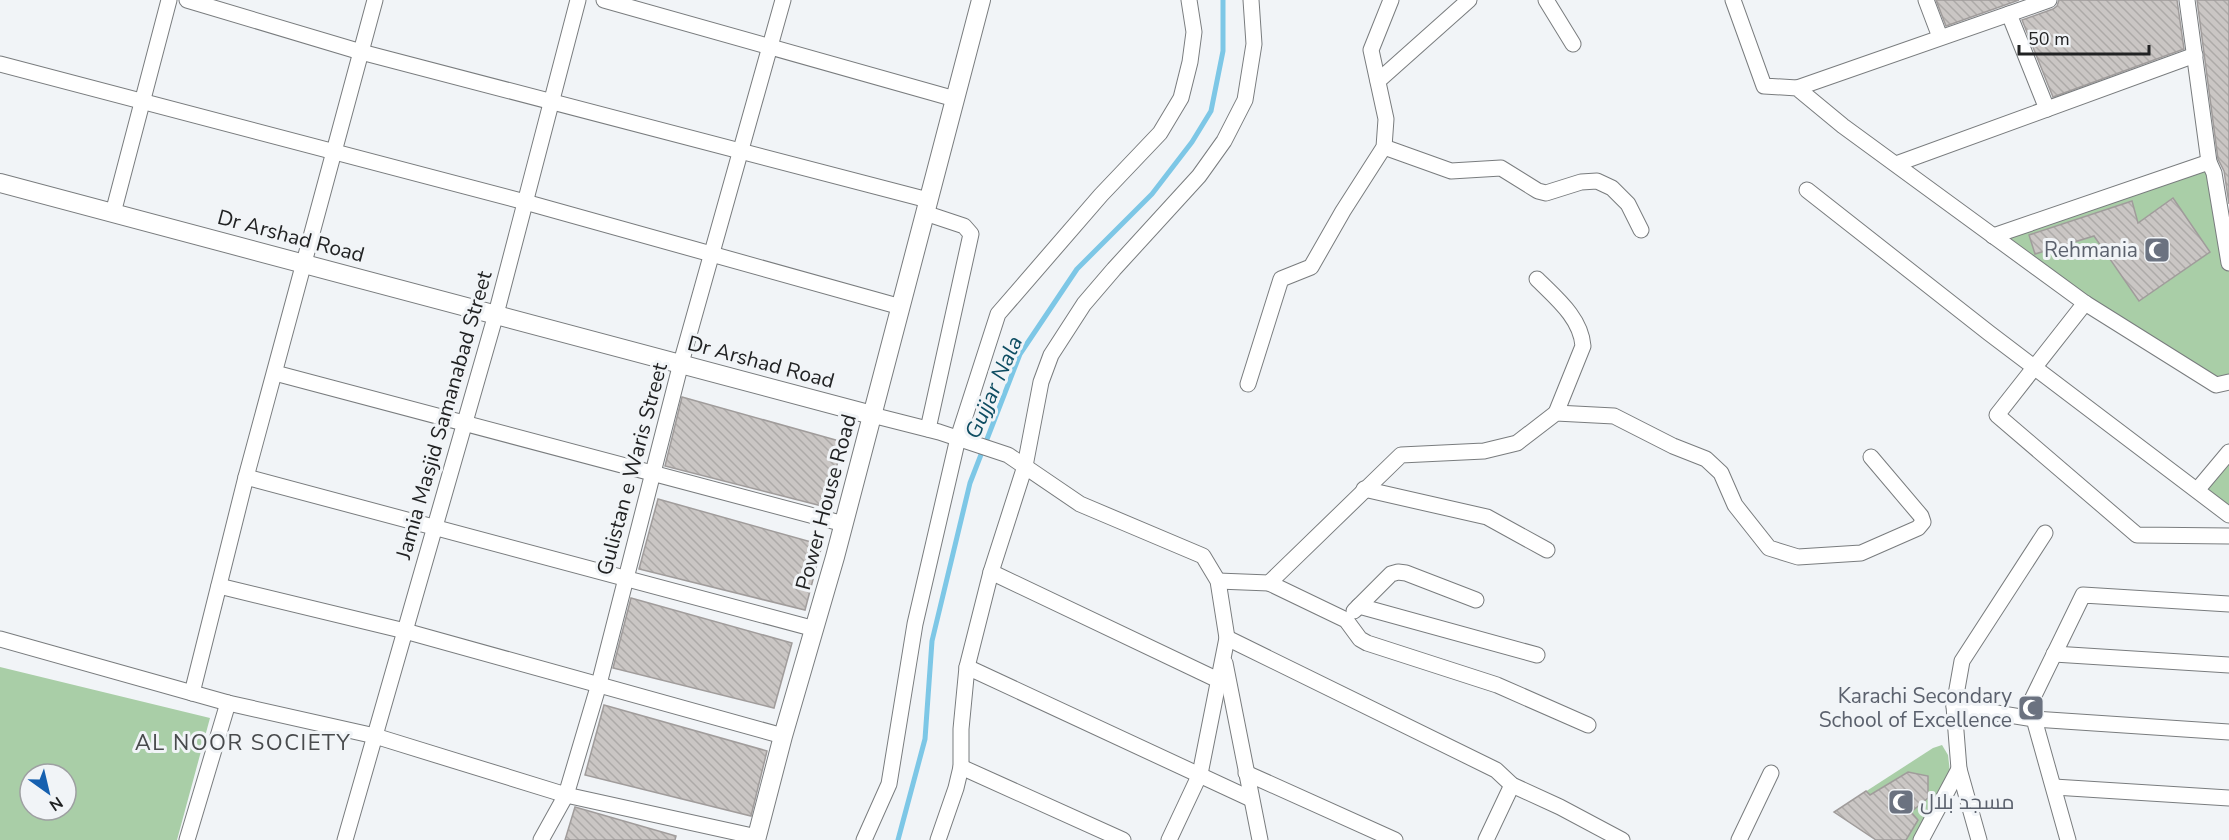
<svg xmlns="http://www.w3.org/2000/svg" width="2229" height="840" font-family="'Nunito Sans',Cairo,sans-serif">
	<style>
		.green { fill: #a9cea7; fill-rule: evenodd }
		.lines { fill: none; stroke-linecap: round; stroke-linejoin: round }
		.stream { stroke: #7dc7e6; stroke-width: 5 }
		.building { fill: url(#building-back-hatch); stroke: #a09c9b; stroke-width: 1.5 }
		.minor-casing { stroke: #797c7e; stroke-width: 17 }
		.tertiary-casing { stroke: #797c7e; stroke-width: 20 }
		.minor { stroke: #fff; stroke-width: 15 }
		.tertiary { stroke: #fff; stroke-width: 18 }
		.labels { text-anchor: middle; stroke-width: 6; stroke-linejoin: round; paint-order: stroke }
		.street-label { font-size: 21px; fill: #212223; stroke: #f1f4f7 }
		.worship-label { font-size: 21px; fill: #5b616d; stroke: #f1f4f7; text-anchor: end }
		.water-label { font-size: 22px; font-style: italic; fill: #0e4d62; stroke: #f1f4f7 }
		.neighbourhood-label { font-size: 22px; letter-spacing: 1.5px; fill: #484a4c; stroke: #f1f4f7 }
	</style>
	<defs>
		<pattern id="building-back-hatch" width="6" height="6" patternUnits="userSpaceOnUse" patternTransform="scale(1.5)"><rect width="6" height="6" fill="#cac6c4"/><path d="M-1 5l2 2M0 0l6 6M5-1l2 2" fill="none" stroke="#adaaa8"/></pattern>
	</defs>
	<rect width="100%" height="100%" fill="#f1f4f7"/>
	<g class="green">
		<polygon points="2209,162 2229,263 2229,382 2216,385 1993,236"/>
		<polygon points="2229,452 2229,515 2198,489"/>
		<path d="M0,667L210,718L177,840H0ZM30,774H66V810H30Z"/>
		<polygon points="1942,745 1948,755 1950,772 1915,840 1876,840 1834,812 1933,748"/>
	</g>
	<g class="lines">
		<polyline class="stream" points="898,840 925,739 932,641 970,483 1020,354 1077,269 1152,194 1192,142 1211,111 1223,51 1223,0"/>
	</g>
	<g class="building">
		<polygon points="1936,0 2019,0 1946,26"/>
		<polygon points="2059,0 2177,0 2184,49 2053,97 2022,20 2053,9 2057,6"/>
		<polygon points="2197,0 2229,0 2229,204 2224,171 2218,159"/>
		<polygon points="2173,198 2210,252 2139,301 2094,236 2035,254 2029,235 2132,201 2138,223"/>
		<polygon points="682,397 843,442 826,507 665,466"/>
		<polygon points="658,499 822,545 805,610 639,569"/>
		<polygon points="631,598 792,643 774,708 613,668"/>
		<polygon points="604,705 767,751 751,816 585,775"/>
		<polygon points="1908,772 1928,776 1928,798 1911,812 1918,820 1906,840 1876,840 1834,812 1866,791 1870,795"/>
		<polygon points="575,807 676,836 675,840 565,840"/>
	</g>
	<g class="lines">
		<defs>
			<g id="minor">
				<polyline points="187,0 361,52 928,200"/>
				<polyline points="604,0 955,99"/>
				<polyline points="1546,0 1573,44"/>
				<polyline points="1733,0 1764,86 1797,88 1843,126 2085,303 2216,385 2229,382"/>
				<polyline points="1926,0 1940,37"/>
				<polyline points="2187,0 2209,162 2214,173 2229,263"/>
				<polyline points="2009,14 2047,109"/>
				<polyline points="0,64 525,202 901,307"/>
				<polyline points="1378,81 1469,0"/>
				<polyline points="1797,88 2049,0"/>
				<polyline points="1384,147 1451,171 1501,168 1538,191 1546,193 1581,182 1597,181 1612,188 1628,204 1641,230"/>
				<polyline points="1896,164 2195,55"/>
				<polyline points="1807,190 1989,333 2229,515"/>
				<polyline points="113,213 169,0"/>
				<polyline points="925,213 964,226 971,234 928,429"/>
				<polyline points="1993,236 2209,162"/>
				<path d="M1537,279C1556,298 1581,318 1583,346L1556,413"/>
				<polyline points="2085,303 1997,415 2137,535 2229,536"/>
				<polyline points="275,373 844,524"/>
				<polyline points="1248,384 1281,279 1311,267 1343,211 1384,147 1386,119 1371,50 1391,0"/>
				<polyline points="872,415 939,432 1008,455 1080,504 1203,556 1218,581 1227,638 1200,774 1169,840"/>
				<polyline points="246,477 815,629"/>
				<polyline points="1364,489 1487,517 1547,550"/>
				<polyline points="2198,489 2229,452"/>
				<polyline points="991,572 1218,680"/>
				<polyline points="1218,581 1269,583 1401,455 1484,451 1517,443 1556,413 1614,416 1673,446 1706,459 1721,473 1735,505 1769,548 1798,557 1861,553 1918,528 1923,522 1921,516 1871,457"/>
				<polyline points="1269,583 1346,620 1360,639 1367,643 1497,685 1588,725"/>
				<polyline points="219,586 405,631 783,736"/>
				<polyline points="1359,606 1537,655"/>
				<polyline points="1354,611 1391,574 1398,572 1406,573 1476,600"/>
				<polyline points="1227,638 1496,770 1512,785 1560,807 1622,840"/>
				<polyline points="0,639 228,703 375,736 566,795 757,837"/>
				<polyline points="2054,654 2229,665"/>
				<polyline points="1225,663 1260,840"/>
				<polyline points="967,667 1251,799"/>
				<polyline points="192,693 246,477 375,0"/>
				<polyline points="1954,706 2034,719 2068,840"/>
				<polyline points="2024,716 2083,595 2229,604"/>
				<polyline points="2034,719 2229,732"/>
				<polyline points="961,767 1123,840"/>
				<polyline points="1246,773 1395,840"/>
				<polyline points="2054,787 2229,798"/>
				<polyline points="187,840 228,703"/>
				<polyline points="345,840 496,314 578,0"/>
				<polyline points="541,840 566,795 599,684 681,363 783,0"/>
				<polyline points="864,840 889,784 915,624 958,438 998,314 1101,195 1160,133 1181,98 1190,62 1194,32 1189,0"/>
				<polyline points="938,840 956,788 961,767 961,729 967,667 991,572 1025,466 1041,382 1051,355 1084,304 1114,269 1199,176 1224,141 1245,100 1254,44 1251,0"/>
				<polyline points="1486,840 1512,785"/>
				<polyline points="1739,840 1771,773"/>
				<polyline points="1921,840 1959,769"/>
				<polyline points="1979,840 1959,769 1954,706 1962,661 2045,533"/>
			</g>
			<g id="tertiary">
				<polyline points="0,183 872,415"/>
				<polyline points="756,840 783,736 835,557 981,0"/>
			</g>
		</defs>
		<use href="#minor" class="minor-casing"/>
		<use href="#tertiary" class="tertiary-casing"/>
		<use href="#minor" class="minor"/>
		<use href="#tertiary" class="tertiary"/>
	</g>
	<defs>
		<symbol id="mosque-square" viewBox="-11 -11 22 22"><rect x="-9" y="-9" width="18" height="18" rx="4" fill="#6b7280" stroke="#f1f4f7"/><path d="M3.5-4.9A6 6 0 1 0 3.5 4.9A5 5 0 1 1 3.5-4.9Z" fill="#fff"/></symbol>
	</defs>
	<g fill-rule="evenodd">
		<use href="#mosque-square" x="2142" y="235" width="30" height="30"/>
		<use href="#mosque-square" x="2016" y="693" width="30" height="30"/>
		<use href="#mosque-square" x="1886" y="787" width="30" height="30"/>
	</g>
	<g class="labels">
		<g class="street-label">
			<text transform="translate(291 236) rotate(15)" y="7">Dr Arshad Road</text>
			<text transform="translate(761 362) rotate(15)" y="7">Dr Arshad Road</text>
			<text transform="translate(444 415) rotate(-74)" y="7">Jamia Masjid Samanabad Street</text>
			<text transform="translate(632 469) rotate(-75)" y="7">Gulistan e Waris Street</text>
			<text transform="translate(826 502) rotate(-75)" y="7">Power House Road</text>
		</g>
		<g class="worship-label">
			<text x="2138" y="257">Rehmania</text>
			<text x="2012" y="703">Karachi Secondary<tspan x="2012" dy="24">School of Excellence</tspan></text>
			<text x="1920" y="809" text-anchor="start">مسجد بلال</text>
		</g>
		<g class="water-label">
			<text transform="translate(993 387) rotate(-66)" y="8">Gujjar Nala</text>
		</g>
		<g class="neighbourhood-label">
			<text x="243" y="750">AL NOOR SOCIETY</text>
		</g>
	</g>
	<g transform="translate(48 792) rotate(146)"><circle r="28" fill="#f1f4f7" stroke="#9ea0a2" stroke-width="1.5"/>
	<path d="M0-4.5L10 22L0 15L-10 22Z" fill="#1660af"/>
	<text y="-9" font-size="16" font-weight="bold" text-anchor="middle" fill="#212223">N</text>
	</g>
	<path d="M2019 45v9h130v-9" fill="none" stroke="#212223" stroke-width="3"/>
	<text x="2028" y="45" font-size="18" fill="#212223" stroke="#f1f4f7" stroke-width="4.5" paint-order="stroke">50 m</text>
</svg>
